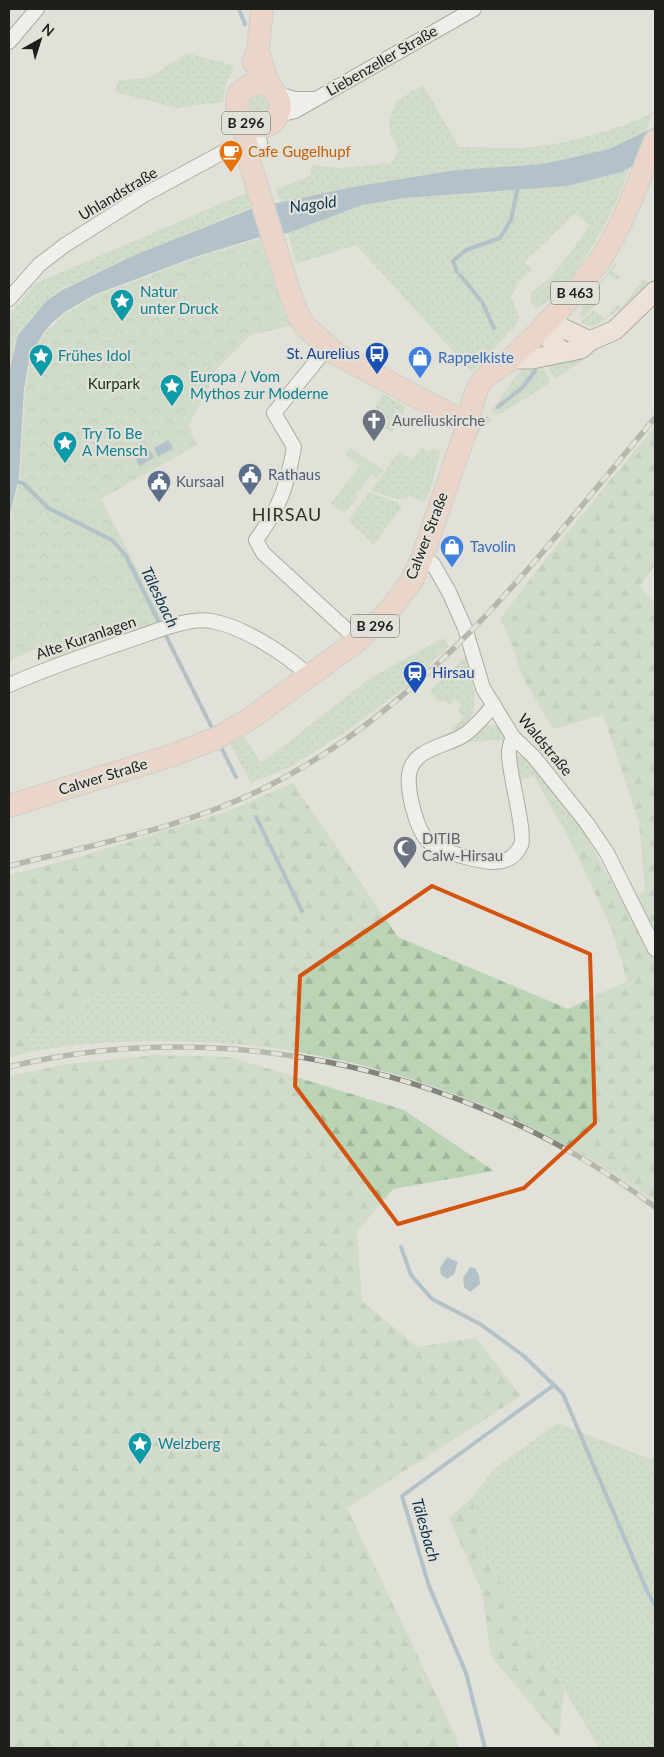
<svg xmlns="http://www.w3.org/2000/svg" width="664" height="1757" font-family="Lato,sans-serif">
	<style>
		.grass { fill: url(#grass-dots) }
		.forest { fill: url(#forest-firs) }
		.park { fill: url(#park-crowns) }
		.garden { fill: #bbd4b5 }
		.water { fill: #7b9bb5 }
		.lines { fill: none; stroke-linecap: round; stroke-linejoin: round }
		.stream { stroke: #7b9bb5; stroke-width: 4 }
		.minor-casing { stroke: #696861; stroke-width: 16 }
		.secondary-casing { stroke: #696861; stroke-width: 21 }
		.primary-casing { stroke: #c0c0bf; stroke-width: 24 }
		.minor { stroke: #fff; stroke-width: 14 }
		.secondary { stroke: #fae2da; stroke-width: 19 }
		.primary { stroke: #f5c6b4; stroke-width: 21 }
		.rail-casing { stroke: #84837e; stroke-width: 5.5 }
		.rail { stroke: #e2e1d9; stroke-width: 4; stroke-dasharray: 11; stroke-linecap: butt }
		.marked { fill: none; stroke: #d4530e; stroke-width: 4; stroke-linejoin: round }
		.labels { text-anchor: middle; stroke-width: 4.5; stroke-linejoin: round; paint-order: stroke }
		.shield { fill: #e2e1d9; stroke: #595854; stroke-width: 1 }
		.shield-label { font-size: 14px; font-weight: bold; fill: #1e1e1b }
		.street-label { font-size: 15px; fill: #1e1e1b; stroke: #e2e1d9 }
		.food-label { font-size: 15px; fill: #c56008; stroke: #e2e1d9; text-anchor: start }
		.culture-label { font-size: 15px; fill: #0d838f; stroke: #e2e1d9; text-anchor: start }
		.transit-label { font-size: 15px; fill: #164399; stroke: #e2e1d9; text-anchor: end }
		.shop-label { font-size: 15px; fill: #366cbe; stroke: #e2e1d9; text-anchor: start }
		.park-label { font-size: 15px; fill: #103507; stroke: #e2e1d9 }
		.worship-label { font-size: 15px; fill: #5b616d; stroke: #e2e1d9; text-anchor: start }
		.service-label { font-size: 15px; fill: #4e5e75; stroke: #e2e1d9; text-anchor: start }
		.water-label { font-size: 16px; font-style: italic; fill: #0c3550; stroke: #e2e1d9 }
		.quarter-label { font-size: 18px; letter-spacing: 1px; fill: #31302a; stroke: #e2e1d9 }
	</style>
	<defs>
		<pattern id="grass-dots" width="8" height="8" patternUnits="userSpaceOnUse" patternTransform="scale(1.25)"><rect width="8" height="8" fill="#bbd4b5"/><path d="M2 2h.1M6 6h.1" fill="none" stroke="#a0b69b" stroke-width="1.8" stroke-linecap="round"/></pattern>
		<pattern id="forest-firs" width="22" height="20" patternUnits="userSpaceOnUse" patternTransform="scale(1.25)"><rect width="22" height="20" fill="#bbd4b5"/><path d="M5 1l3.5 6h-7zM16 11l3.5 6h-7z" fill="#a0b69b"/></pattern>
		<pattern id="park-crowns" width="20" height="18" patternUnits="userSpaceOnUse" patternTransform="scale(1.25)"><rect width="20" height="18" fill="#bbd4b5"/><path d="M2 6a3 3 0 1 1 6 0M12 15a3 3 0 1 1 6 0" fill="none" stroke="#a0b69b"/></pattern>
	</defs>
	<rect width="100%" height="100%" fill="#e2e1d9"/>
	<g class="grass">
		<polygon points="187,53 233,65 232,73 226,83 223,102 176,108 115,92 118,80 148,78"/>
		<path d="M423,85L459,147C479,147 500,148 520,148C557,147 621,129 653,112L646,131L609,149L543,164L456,170L358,186L281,203L276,189L310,176L312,165L342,168L391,163L399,150C385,129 388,124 396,101Z"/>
		<polygon points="263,93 270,103 268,112 261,117 248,114 245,99 247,95"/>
		<path d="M630,167C618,203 573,295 536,308C532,304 529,300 531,294C534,288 544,284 548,279C564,262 577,245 589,225L575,214L524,262L533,270L519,281L511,297L519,317L518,323L472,372L356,245L296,264L288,233L362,205L405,198L567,186L622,172Z"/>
		<polygon points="248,192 251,199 247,204 252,207 137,254 61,289 45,301 18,334 9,369 9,316 34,284"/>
		<polygon points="615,263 617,265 612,271 620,277 617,281 609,274 592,295 599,301 587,315 580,318 581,306"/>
		<polygon points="643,280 650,282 618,311 592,327 582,323 581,321 594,310 605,319 617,305 622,306"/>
		<polygon points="554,357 583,359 584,360 554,379 546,361"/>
		<polygon points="540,361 550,383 499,415 491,411 519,372"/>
		<polygon points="383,394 406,407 402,414 397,411 392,419 398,423 392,432 368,418"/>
		<polygon points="487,416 492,421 482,428 471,443 477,428"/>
		<polygon points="422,447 429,452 433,449 441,450 430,491 424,502 408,496 406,499 397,499 371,491 399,451 412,460"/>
		<polygon points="345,484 358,493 356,496 358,497 344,513 331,503"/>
		<polygon points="369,492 396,502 402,507 374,544 348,521"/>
		<polygon points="443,638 449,646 409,685 347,731 290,767 251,783 230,743 244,736 261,763 372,677"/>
		<path d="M465,657C473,681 486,719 454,732L452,728L463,718L457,710L461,706L456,699L449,705L444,700L440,702L430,690Z"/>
		<polygon points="488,725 496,726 504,733 503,740 468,742 470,736"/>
		<polygon points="522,756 533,766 584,832 570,840 534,776 516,781 516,757"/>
		<path d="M147,987L213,1008L212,1022L238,1033L236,1044C166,1040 99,1039 30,1052L25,1037L61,1017L89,1011L88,992Z"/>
		<polygon points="557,1423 650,1459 655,1456 655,1748 599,1748 486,1558 472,1498 494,1469"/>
	</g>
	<g class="forest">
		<path d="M655,426V565L640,586L655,604V1201C532,1113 387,1058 236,1044L238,1033L212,1022L213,1008L147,987L88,992L89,1012L61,1017L25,1037L30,1052L9,1058V875L82,856L228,811L293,783L398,937L568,1009L627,981L612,930L570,840L584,832L624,905L645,890L639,823L603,715L553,729L522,676L510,639L500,619L543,562Z"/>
		<polygon points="154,1055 230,1057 404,1110 494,1171 393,1189 357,1232 362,1301 418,1347 476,1338 521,1396 347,1508 456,1736 458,1748 9,1748 9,1076 67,1064"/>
		<polygon points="472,1498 486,1558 564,1690 559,1738 491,1656 482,1592 449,1518"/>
	</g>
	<polygon class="park" points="262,238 293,325 251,335 206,380 210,385 189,425 197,445 101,499 164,620 50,660 40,647 9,661 9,524 20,478 25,390 31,357 45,333 66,313 95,296 196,258"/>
	<g class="garden">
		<polygon points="350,448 384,470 377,479 345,455"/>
		<polygon points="359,466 371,475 358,493 346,484"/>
	</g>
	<g class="water">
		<polygon points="655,127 655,153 622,172 567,186 405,198 362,205 288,233 257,238 195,257 94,295 65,312 52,323 44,332 30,356 24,388 19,477 9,519 10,368 18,335 46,301 62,290 137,254 253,208 358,186 456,170 543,164 609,149"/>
		<polygon points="168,440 173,449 158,456 154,448"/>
		<polygon points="150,450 154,458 139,466 135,457"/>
		<polygon points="447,1257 458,1262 454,1274 447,1279 441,1275 440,1268"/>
		<polygon points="470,1267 475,1268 479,1275 480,1284 470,1292 464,1287 463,1278"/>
	</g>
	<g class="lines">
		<g class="stream">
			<polyline points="239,9 245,24"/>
			<polyline points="457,272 453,261 466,250 500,238 511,220 518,187"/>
			<polyline points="460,275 482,302 494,328"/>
			<polyline points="498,407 522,388 535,371 535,368"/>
			<polyline points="9,480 23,483 48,508 112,540 126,556 214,732"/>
			<polyline points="219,743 236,777"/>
			<polyline points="256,817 302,911"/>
			<polyline points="401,1247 411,1275 432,1299 480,1324 524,1356 563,1394 648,1593 655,1605"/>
			<polyline points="485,1748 466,1673 429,1586 402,1496 554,1385"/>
		</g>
		<defs>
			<g id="minor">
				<polyline points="9,42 37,9"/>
				<polyline points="278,94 295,99 316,99"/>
				<polyline points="278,115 295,111 474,9"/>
				<polyline points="9,299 39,265 65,245 144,195 229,149 260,142"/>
				<path d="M327,348L274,413L294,447C287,487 280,507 256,540L263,553L349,632"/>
				<polyline points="422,558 433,564 449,592 465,628 483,688 513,737 534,757 586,822 607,853 655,949"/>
				<path d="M9,685C50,667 91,653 133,639C154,632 189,617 211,621C242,626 286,654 309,676"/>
				<path d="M494,705C485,715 476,727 464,735C446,747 412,748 409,775C407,791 416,828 427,840C434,847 449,852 458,855C479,861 510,871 521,845C526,833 509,773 509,755C508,749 511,742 513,737"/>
			</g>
			<g id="secondary">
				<polyline points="563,352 551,341 544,325 556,325 590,341"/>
				<polyline points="510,359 532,359 581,349 590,341 615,330 655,291"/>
			</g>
			<g id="primary">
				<path d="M258,50C261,61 264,73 269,83C274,94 285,100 278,115C265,140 227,122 239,93L253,83L270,86"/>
				<polyline points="253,62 258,50 262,9"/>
				<polyline points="244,121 249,160 290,294 299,317 306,327 336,354 468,424"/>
				<path d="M9,806L173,755L217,738L251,718L357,641L389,611L412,580L422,558L468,424C471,410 473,394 482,381C491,370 502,367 512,358C541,331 570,300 594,268C622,231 637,184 655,141"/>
			</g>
		</defs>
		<use href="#minor" class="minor-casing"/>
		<use href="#secondary" class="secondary-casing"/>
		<use href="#primary" class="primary-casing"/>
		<use href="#minor" class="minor"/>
		<use href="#secondary" class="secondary"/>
		<use href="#primary" class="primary"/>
		<defs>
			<g id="rail">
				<path d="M9,866C97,844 196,825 276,782C435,699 542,551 655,418"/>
				<path d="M9,1067C230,1013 475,1072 655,1207"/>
			</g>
		</defs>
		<use href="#rail" class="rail-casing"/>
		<use href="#rail" class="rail"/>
	</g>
	<path d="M0 0H664V1757H0ZM432,886L590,954L595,1123L524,1188L398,1224L295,1086L300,976Z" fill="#e2e1d9" fill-opacity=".55" fill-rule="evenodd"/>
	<path class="marked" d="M432,886L590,954L595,1123L524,1188L398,1224L295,1086L300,976Z"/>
	<defs>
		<symbol id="cafe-pin" viewBox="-11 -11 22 30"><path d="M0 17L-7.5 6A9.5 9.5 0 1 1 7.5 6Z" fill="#e8710a" stroke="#e2e1d9"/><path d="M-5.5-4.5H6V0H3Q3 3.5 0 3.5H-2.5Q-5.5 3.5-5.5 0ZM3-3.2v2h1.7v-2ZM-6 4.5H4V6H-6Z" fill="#fff"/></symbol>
		<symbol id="sight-pin" viewBox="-11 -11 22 30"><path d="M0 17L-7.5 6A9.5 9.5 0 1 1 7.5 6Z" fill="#0f9aa8" stroke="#e2e1d9"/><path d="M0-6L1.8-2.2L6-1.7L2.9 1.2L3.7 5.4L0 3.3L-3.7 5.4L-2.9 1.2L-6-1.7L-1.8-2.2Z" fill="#fff"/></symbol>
		<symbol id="bus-pin" viewBox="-11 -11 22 30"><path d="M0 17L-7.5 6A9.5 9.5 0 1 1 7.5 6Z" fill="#1a4fb4" stroke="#e2e1d9"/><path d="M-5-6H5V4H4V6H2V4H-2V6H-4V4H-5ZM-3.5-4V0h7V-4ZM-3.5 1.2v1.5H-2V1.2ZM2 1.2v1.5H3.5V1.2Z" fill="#fff"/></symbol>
		<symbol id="shop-pin" viewBox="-11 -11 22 30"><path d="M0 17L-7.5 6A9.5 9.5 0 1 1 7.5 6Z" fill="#3f7fe0" stroke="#e2e1d9"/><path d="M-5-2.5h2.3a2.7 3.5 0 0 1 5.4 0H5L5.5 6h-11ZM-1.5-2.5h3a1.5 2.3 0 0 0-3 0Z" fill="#fff"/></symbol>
		<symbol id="church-pin" viewBox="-11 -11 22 30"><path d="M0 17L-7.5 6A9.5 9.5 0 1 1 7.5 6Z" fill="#6b7280" stroke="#e2e1d9"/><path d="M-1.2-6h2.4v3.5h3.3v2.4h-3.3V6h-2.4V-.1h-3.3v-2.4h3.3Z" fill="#fff"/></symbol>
		<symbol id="civic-pin" viewBox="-11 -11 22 30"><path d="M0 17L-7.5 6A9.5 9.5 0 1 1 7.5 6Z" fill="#5c6f8a" stroke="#e2e1d9"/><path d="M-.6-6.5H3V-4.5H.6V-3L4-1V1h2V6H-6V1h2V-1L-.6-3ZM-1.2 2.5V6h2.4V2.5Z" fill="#fff"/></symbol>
		<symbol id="station-pin" viewBox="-11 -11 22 30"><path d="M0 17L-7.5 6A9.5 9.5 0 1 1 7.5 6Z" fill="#1a4fb4" stroke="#e2e1d9"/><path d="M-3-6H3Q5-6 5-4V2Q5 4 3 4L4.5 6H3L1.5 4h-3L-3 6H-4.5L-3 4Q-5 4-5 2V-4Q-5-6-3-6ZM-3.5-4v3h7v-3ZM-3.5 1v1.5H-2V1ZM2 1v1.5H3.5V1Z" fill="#fff"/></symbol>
		<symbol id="mosque-pin" viewBox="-11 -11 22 30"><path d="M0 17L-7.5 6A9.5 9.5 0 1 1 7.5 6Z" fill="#6b7280" stroke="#e2e1d9"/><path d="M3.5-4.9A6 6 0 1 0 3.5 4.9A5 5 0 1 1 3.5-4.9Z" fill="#fff"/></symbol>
	</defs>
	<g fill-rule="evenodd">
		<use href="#cafe-pin" x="217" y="138" width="28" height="38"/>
		<use href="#sight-pin" x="108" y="287" width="28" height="38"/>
		<use href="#bus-pin" x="363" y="340" width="28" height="38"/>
		<use href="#sight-pin" x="27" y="342" width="28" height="38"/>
		<use href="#shop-pin" x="406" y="344" width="28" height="38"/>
		<use href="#sight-pin" x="158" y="372" width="28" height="38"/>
		<use href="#church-pin" x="360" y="407" width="28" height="38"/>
		<use href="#sight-pin" x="51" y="429" width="28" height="38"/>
		<use href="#civic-pin" x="236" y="461" width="28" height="38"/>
		<use href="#civic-pin" x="145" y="468" width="28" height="38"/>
		<use href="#shop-pin" x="438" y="533" width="28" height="38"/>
		<use href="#station-pin" x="401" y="659" width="28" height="38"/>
		<use href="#mosque-pin" x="391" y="834" width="28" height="38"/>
		<use href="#sight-pin" x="126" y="1430" width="28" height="38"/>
	</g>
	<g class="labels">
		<g class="shield">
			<rect x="222" y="111.5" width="48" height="23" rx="4"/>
			<rect x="551" y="281.5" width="48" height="23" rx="4"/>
			<rect x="351" y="614.5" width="48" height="23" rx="4"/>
		</g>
		<g class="shield-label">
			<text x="246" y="128">B 296</text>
			<text x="575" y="298">B 463</text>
			<text x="375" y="631">B 296</text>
		</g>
		<g class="street-label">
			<text transform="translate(382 61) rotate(-30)" y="5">Liebenzeller Straße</text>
			<text transform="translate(118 194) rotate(-31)" y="5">Uhlandstraße</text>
			<text transform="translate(427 536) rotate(-69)" y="5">Calwer Straße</text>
			<text transform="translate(86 638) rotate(-19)" y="5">Alte Kuranlagen</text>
			<text transform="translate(545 745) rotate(50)" y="5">Waldstraße</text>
			<text transform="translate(103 777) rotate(-17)" y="5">Calwer Straße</text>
		</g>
		<g class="food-label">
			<text x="248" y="157">Cafe Gugelhupf</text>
		</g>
		<g class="culture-label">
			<text x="140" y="297">Natur<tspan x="140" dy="17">unter Druck</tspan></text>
			<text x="58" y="361">Frühes Idol</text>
			<text x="190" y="382">Europa / Vom<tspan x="190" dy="17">Mythos zur Moderne</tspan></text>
			<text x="82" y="439">Try To Be<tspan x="82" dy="17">A Mensch</tspan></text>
			<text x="158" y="1449">Welzberg</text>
		</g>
		<g class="transit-label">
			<text x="360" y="359">St. Aurelius</text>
			<text x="432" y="678" text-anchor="start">Hirsau</text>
		</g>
		<g class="shop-label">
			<text x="438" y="363">Rappelkiste</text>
			<text x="470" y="552">Tavolin</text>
		</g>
		<g class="park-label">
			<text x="114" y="389">Kurpark</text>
		</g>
		<g class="worship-label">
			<text x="392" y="426">Aureliuskirche</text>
			<text x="422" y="844">DITIB<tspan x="422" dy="17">Calw-Hirsau</tspan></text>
		</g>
		<g class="service-label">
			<text x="268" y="480">Rathaus</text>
			<text x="176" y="487">Kursaal</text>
		</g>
		<g class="water-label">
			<text transform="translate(313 204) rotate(-7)" y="6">Nagold</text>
			<text transform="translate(160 597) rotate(64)" y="6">Tälesbach</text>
			<text transform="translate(426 1530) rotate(74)" y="6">Tälesbach</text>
		</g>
		<g class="quarter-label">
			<text x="287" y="521">HIRSAU</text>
		</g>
	</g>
	<rect width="664" height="1757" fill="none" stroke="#1e1e1b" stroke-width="20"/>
	<g transform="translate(40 40) rotate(39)" stroke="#e2e1d9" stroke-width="4" paint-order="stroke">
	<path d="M0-4L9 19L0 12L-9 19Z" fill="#1e1e1b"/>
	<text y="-8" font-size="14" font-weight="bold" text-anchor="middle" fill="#1e1e1b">N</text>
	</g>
</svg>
